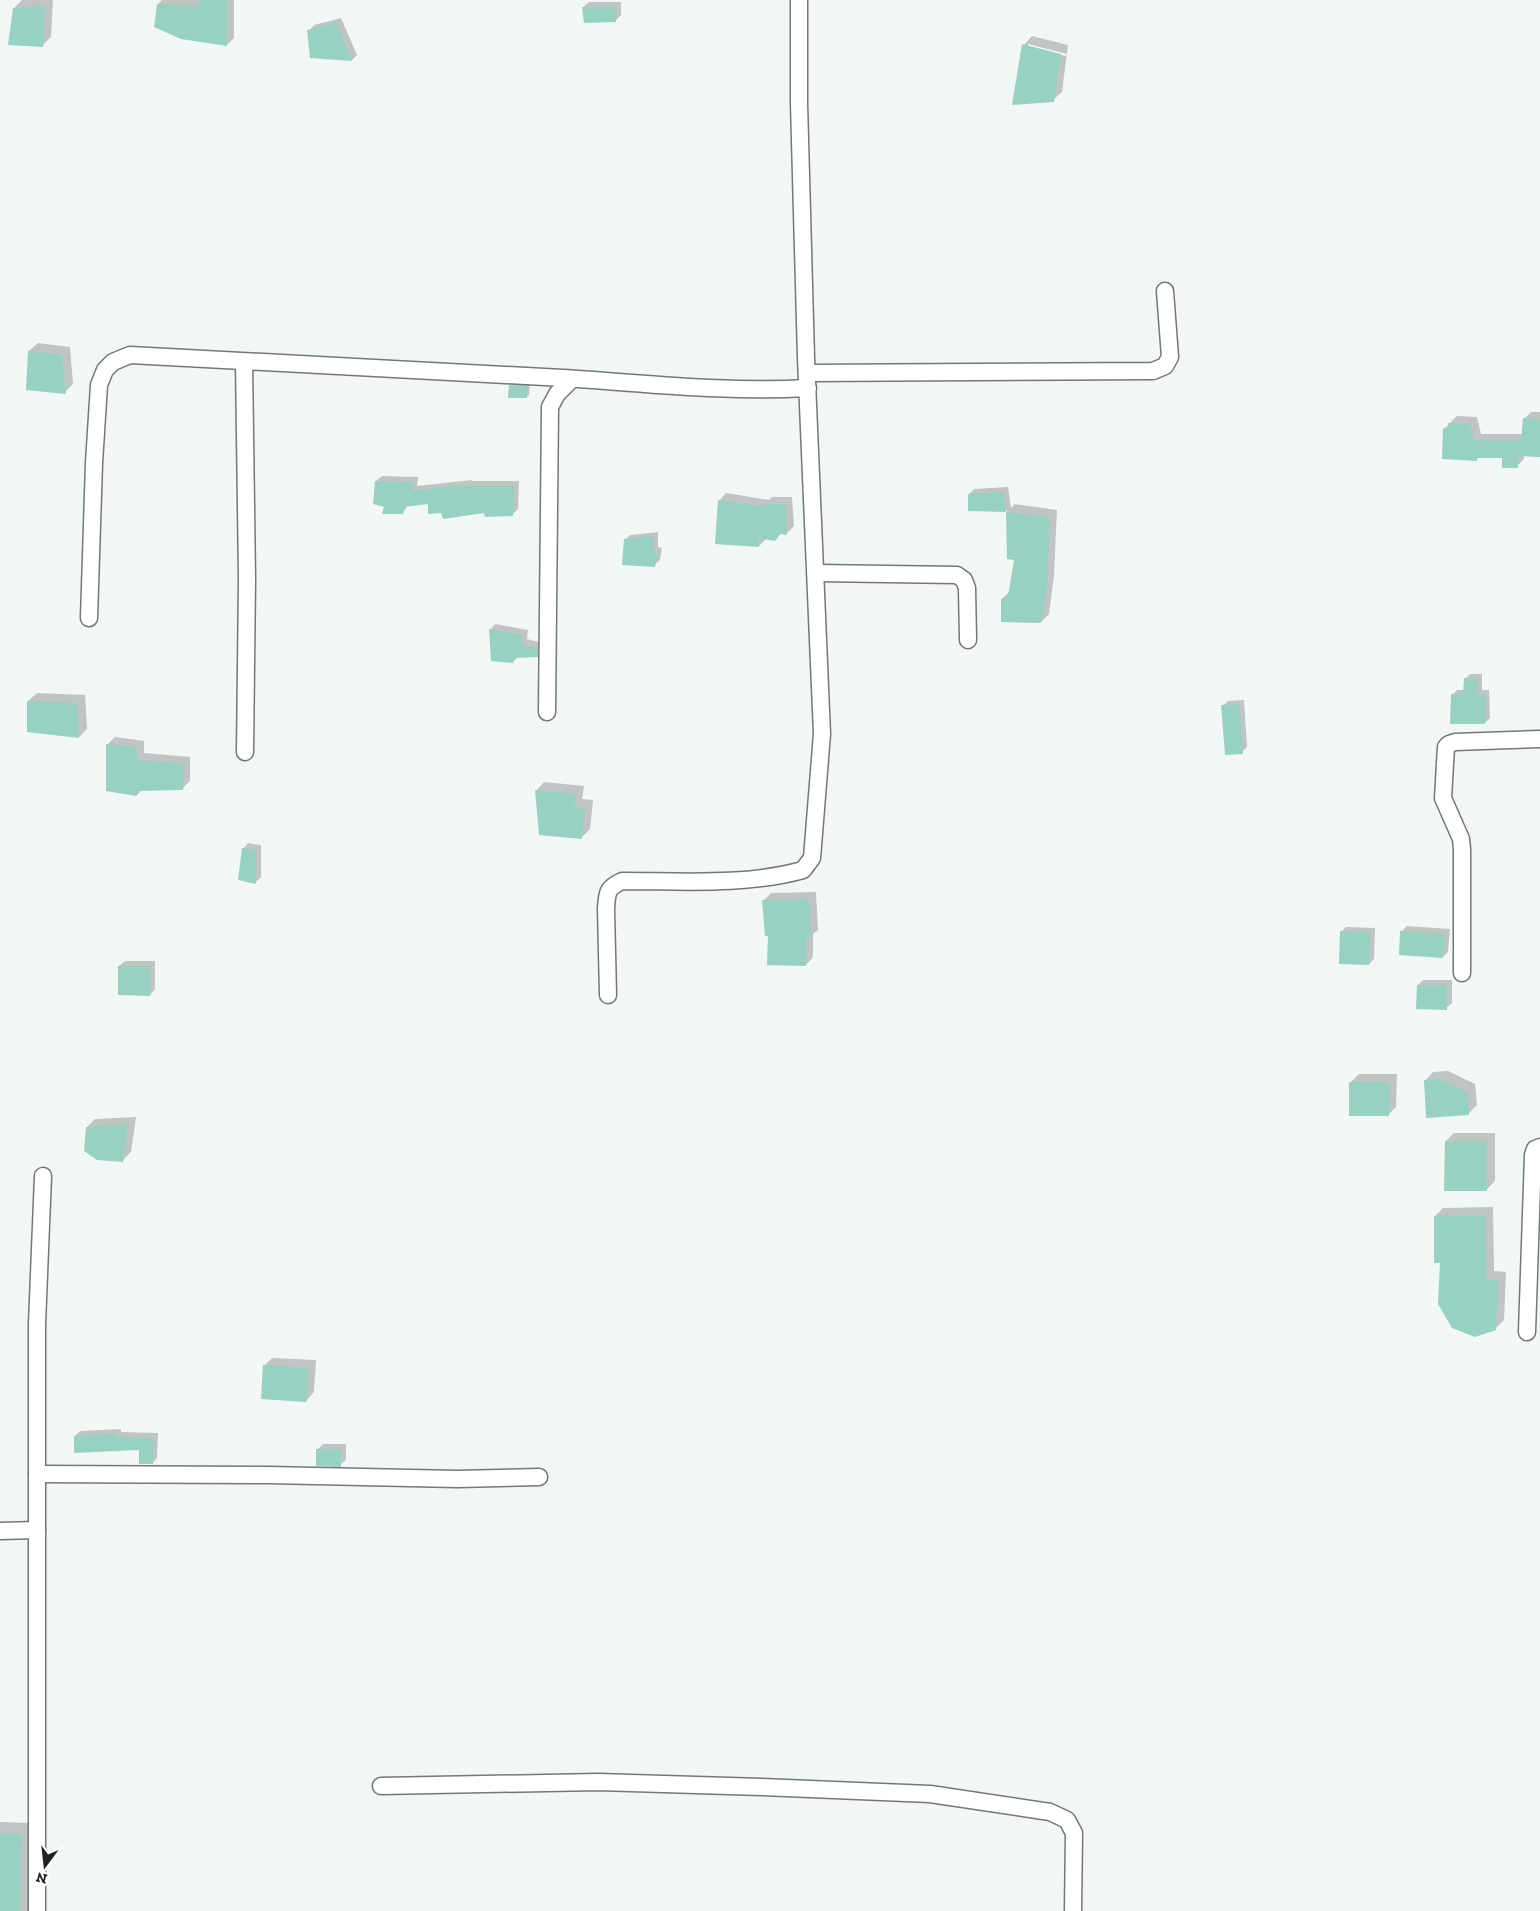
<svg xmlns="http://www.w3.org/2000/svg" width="1540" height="1911" font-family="'Zilla Slab',serif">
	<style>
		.shadow { fill: #0003; fill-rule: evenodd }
		.building { fill: #96d1c4 }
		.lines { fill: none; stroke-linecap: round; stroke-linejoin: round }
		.street-casing { stroke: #737874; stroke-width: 19 }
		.street { stroke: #fff; stroke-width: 16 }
	</style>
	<rect width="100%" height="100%" fill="#f1f7f2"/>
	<g class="shadow">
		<polygon points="22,0 53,0 51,37 43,45 14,8"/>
		<polygon points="162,0 234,0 234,38 227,45 158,4"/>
		<polygon points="589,2 621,2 621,15 616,20 583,7"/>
		<polygon points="341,18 357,55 352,60 311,57 309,31 314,25"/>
		<path d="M1032,36L1068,45L1062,92L1053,100L1024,45ZM1028,44L1067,54L1066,56L1028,47Z"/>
		<polygon points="38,343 70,347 73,384 65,392 27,389 29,351"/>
		<polygon points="512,384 530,384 529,395 526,397 510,386"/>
		<polygon points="1531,412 1540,412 1540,456 1524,455 1524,459 1517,466 1504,457 1480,456 1476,460 1444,429 1457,416 1477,417 1481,434 1523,434 1524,419"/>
		<polygon points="382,476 418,477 417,486 472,480 472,481 519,481 518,509 512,515 485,511 442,512 429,502 408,505 403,513 386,506 376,481"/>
		<polygon points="1008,487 1011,508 1015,504 1057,510 1054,576 1049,614 1041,622 1002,599 1010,591 1015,559 1008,558 1007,510 969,509 969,494 974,489"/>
		<polygon points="726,493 769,500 772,497 792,497 794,526 787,533 781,533 775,540 767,538 759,546 719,501"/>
		<polygon points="658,532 658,547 662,548 660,560 654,565 625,540 630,535"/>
		<polygon points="495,624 528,630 527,639 542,643 542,650 537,656 518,657 513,662 490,630"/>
		<polygon points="1470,674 1482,674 1482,690 1489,690 1490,718 1485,723 1452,695 1457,690 1465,690 1465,679"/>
		<polygon points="37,693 85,695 87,729 79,737 28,701"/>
		<polygon points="1244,700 1247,747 1242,752 1223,706 1228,701"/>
		<polygon points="115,737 144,741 144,753 190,757 190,781 182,789 142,790 137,795 108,744"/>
		<polygon points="544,782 584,786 582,799 593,800 590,829 581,838 536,791"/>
		<polygon points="248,843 261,845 261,877 255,883 243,849"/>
		<polygon points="816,892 818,930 813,934 813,957 806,965 769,935 763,901 771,893"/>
		<polygon points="1407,926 1450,929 1448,952 1443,957 1402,931"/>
		<polygon points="1346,927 1375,928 1374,959 1369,964 1341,932"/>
		<polygon points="125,961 155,961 155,989 150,995 119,966"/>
		<polygon points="1423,980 1452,980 1452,1003 1446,1008 1418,985"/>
		<polygon points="1448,1071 1475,1084 1477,1105 1468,1114 1425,1081 1433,1072"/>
		<polygon points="1359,1074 1397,1074 1396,1107 1388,1115 1350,1083"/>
		<polygon points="136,1117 131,1152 122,1161 87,1127 95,1119"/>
		<polygon points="1454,1133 1495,1133 1495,1181 1486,1190 1446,1141"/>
		<polygon points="1493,1207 1494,1271 1506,1272 1504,1320 1495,1329 1441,1261 1435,1216 1443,1208"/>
		<polygon points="272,1358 316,1360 314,1392 306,1401 264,1366"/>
		<polygon points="121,1429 121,1432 158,1433 157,1458 152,1463 140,1449 75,1436 80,1431"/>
		<polygon points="323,1444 346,1444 346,1460 340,1465 318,1449"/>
		<polygon points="0,1822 32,1823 31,1911 0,1911"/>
	</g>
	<g class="building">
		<polygon points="200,0 227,0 227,46 181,39 154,27 157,4 199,6"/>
		<polygon points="45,6 43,47 8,45 13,8"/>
		<polygon points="582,7 616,7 616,22 584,23"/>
		<polygon points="336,22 352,61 310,58 307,30"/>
		<polygon points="1022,44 1061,54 1054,102 1012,105"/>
		<polygon points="28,351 62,355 66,394 26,390"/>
		<polygon points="509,385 528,386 527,398 508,398"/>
		<polygon points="1523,418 1540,420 1540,457 1518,456 1518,468 1502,468 1502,458 1477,458 1477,461 1442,459 1443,428 1448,428 1448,423 1470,424 1474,440 1521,441"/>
		<polygon points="375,481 413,482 413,491 467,484 467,486 514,486 513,516 485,517 484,513 443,519 441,513 428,514 428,504 404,507 403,514 382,514 384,507 373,504"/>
		<polygon points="1003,492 1006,512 968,511 968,494"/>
		<polygon points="718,500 763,507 763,504 785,504 787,535 780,534 775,541 758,538 759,547 715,544"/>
		<polygon points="1006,512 1050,517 1047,584 1041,623 1001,622 1001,599 1008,596 1014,560 1007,559"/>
		<polygon points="653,536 653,552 658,554 655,567 622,565 624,539"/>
		<polygon points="489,629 523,635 522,644 538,649 538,657 514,658 513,663 491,661"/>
		<polygon points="1464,678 1478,679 1477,694 1485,694 1485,724 1450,724 1451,694 1463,694"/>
		<polygon points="27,701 77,703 79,738 27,732"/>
		<polygon points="1239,704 1243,754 1225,755 1221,705"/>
		<polygon points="106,744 137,747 137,760 184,764 183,790 137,791 137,796 106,791"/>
		<polygon points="535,790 577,794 574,807 585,808 582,839 539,835"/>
		<polygon points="242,848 256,850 256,884 238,880"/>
		<polygon points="809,899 811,938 806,938 806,966 767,965 768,936 765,936 762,900"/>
		<polygon points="1340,931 1370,932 1369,965 1339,964"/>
		<polygon points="1400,931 1445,934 1443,958 1399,955"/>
		<polygon points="118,966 150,966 150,996 118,995"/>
		<polygon points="1417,985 1447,985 1447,1010 1416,1009"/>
		<polygon points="1439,1079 1467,1092 1469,1115 1426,1118 1424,1080"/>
		<rect x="1349" y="1082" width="40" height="34"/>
		<polygon points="128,1124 123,1162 97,1160 84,1151 86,1127"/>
		<polygon points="1445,1141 1487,1141 1487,1191 1444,1191"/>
		<polygon points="1485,1215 1486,1279 1498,1280 1496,1330 1475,1337 1452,1328 1438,1304 1440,1263 1434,1263 1434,1216"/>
		<polygon points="263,1365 309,1368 306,1402 261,1399"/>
		<polygon points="116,1434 117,1437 153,1438 153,1464 139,1464 139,1450 74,1453 74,1436"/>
		<polygon points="316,1449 341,1449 341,1467 316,1466"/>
		<polygon points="0,1833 21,1834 20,1911 0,1911"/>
	</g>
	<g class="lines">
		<defs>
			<g id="street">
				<polyline points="244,362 247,579 245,752"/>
				<polyline points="808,373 1153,371 1165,366 1170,357 1165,291"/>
				<polyline points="816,573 957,575 964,580 967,588 968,640"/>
				<path d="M89,618L94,463L99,385L105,370L113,362L130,355C275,363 419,371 563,378C645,383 726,393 808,388"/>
				<polyline points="547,712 550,407 557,394 572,379"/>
				<polyline points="1462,973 1462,849 1461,839 1443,798 1446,747 1449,744 1455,742 1540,739"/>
				<path d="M608,995L606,909C607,892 607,888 622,881C682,881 745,886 803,870L812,858L822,734L806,358L799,103V0"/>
				<polyline points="1527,1332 1533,1155 1535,1149 1540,1147"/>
				<polyline points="37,1474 268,1475 457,1479 539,1477"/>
				<polyline points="0,1531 37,1530"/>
				<polyline points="381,1786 598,1782 762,1787 930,1794 1050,1812 1067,1820 1074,1833 1073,1911"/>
				<polyline points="37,1911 37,1324 43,1176"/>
			</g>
		</defs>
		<use href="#street" class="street-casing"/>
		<use href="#street" class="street"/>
	</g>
	<g transform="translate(45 1866) rotate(195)" stroke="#ffffff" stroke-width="4" paint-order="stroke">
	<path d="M0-4L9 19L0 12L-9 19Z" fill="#202221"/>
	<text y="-8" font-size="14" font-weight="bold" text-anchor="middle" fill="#202221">N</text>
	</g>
</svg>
